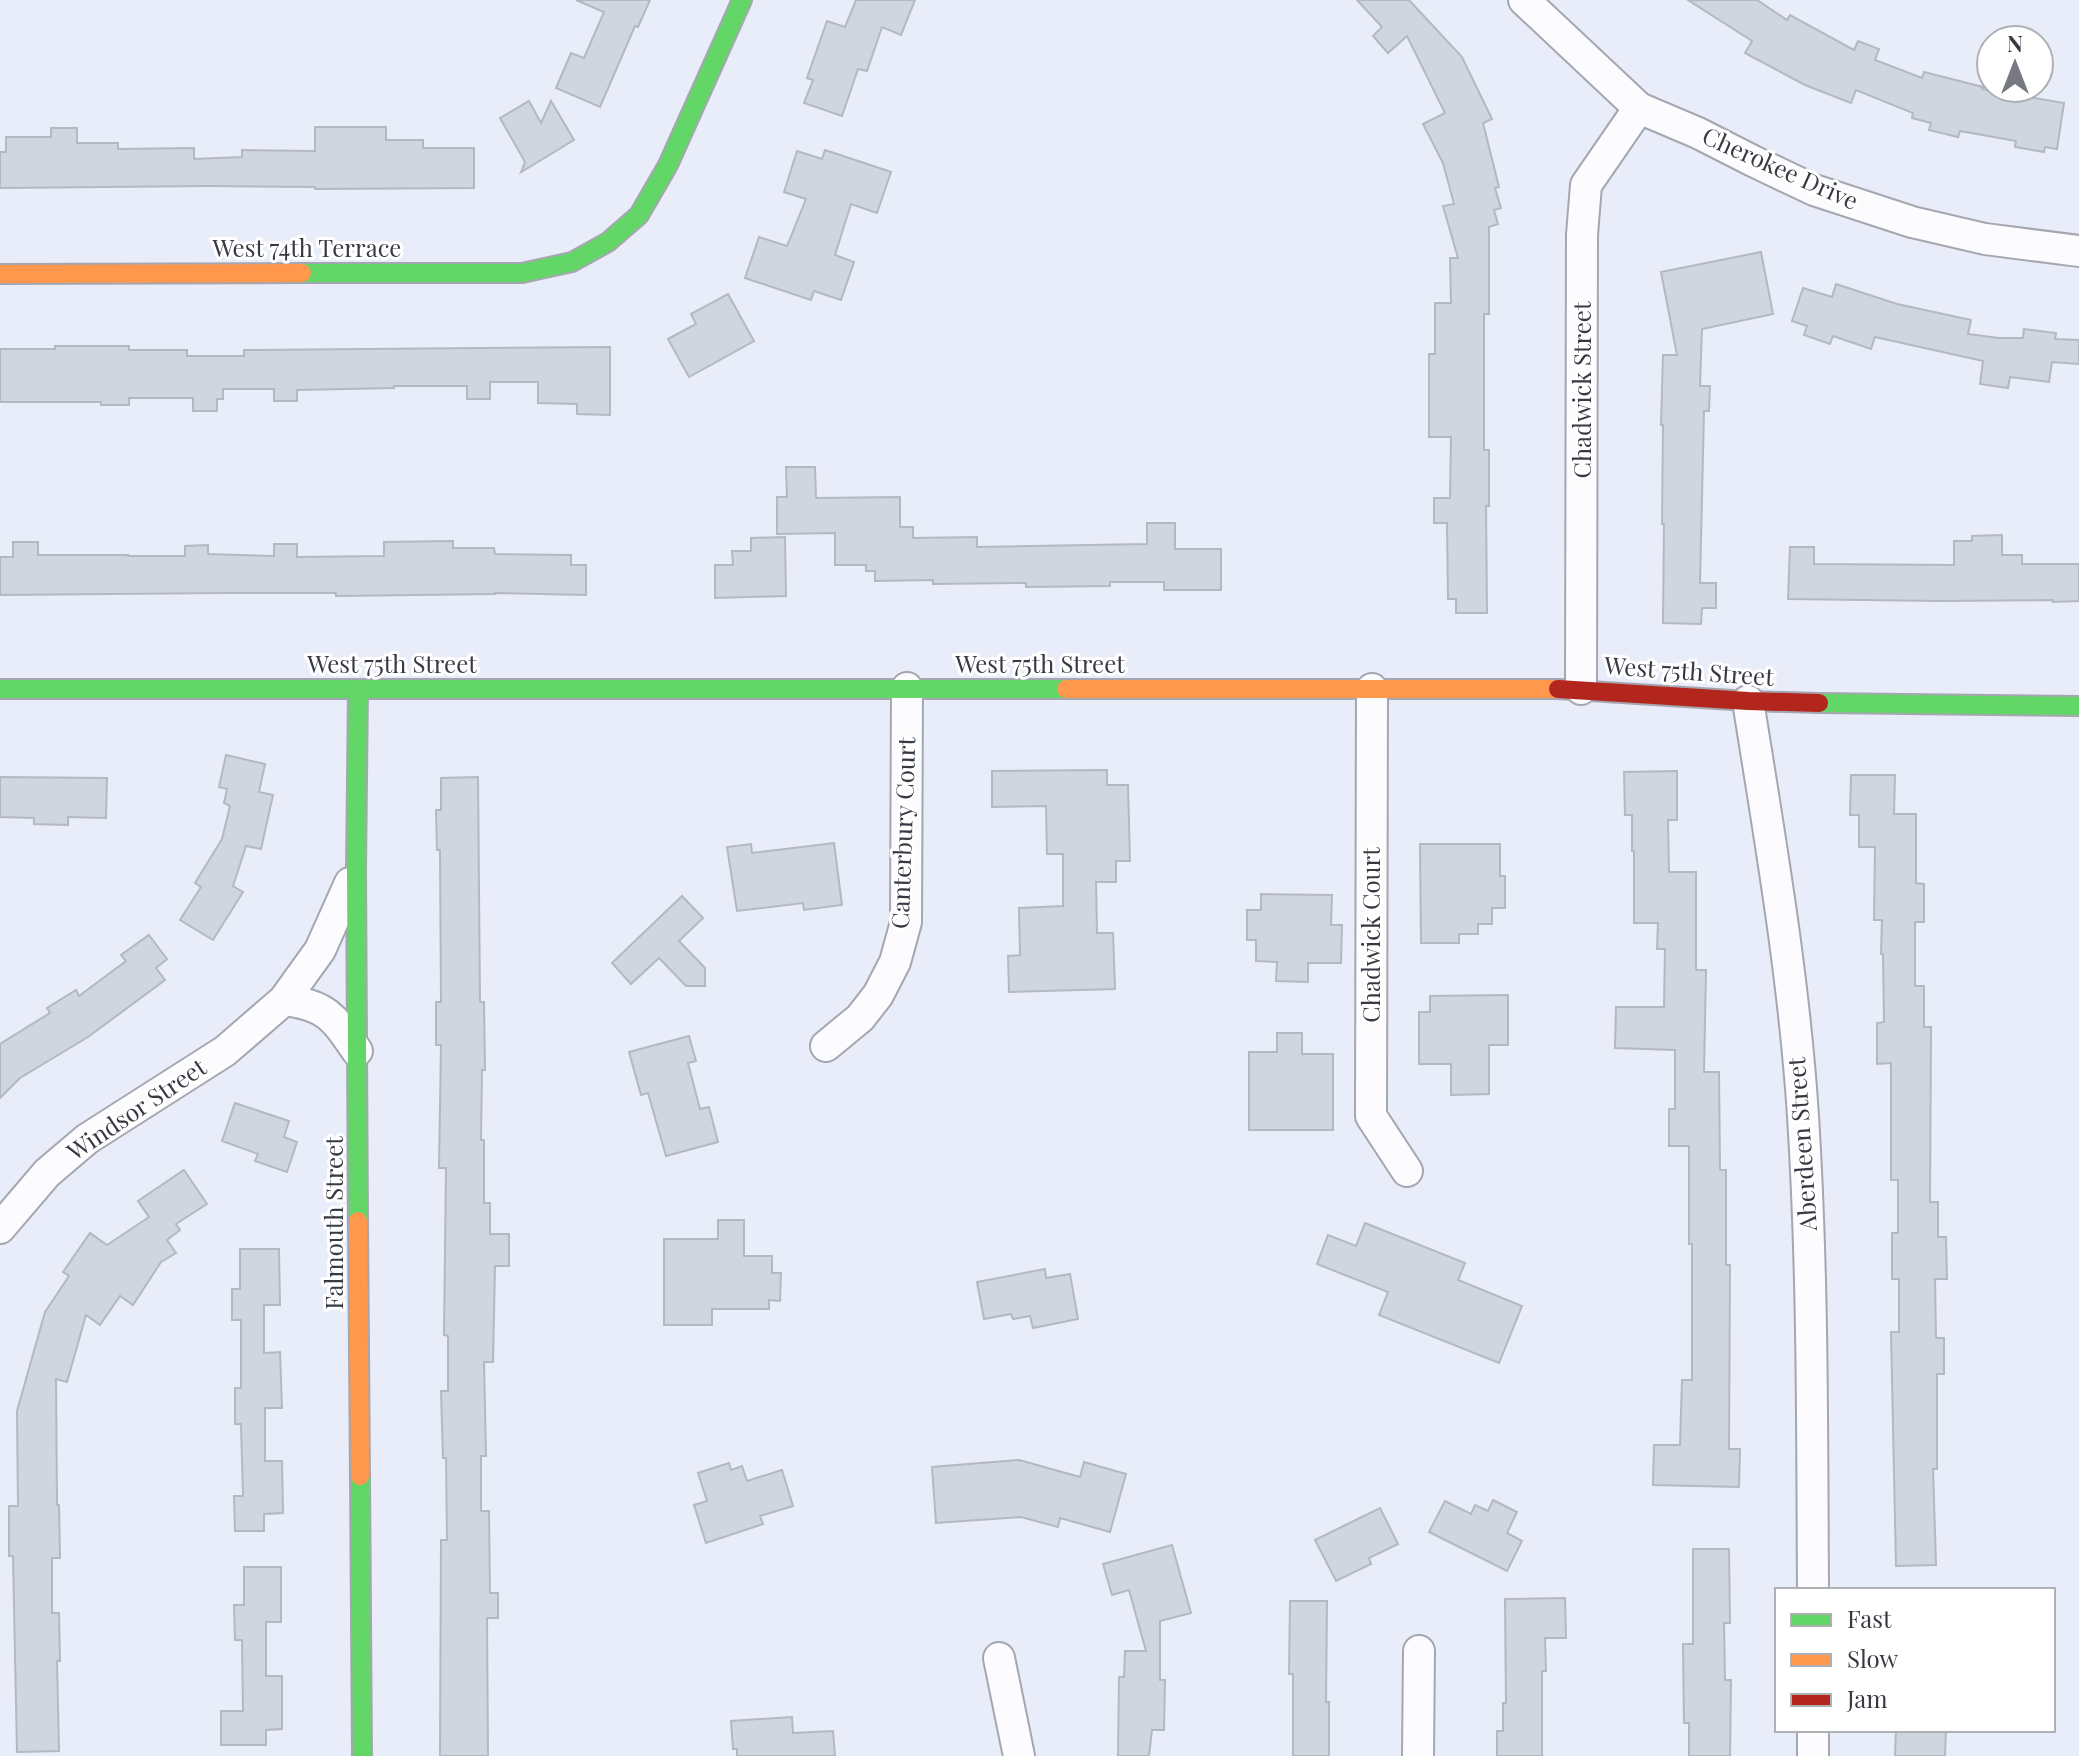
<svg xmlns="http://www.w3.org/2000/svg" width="2079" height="1756" font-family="'Playfair Display',serif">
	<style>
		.building { fill: #d0d6e0; stroke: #b4b8c1; stroke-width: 2 }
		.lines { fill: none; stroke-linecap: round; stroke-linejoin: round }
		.street-casing { stroke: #a5a7b0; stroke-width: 34 }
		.fast-casing { stroke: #a5a7b0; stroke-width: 22 }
		.slow-casing { stroke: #a5a7b0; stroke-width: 22 }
		.jam-casing { stroke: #a5a7b0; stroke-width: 22 }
		.street { stroke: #fcfcfe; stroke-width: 30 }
		.fast { stroke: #63d668; stroke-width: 18 }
		.slow { stroke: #ff974d; stroke-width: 18 }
		.jam { stroke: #b3261e; stroke-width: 18 }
		.labels { text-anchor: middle; stroke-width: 6; stroke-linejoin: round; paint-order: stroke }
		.street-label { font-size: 24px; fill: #383942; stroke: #fff }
	</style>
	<rect width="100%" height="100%" fill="#e9ecf9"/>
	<g class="building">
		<polygon points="576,0 650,0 638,27 635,26 600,107 556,88 571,53 584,58 604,12"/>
		<polygon points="856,0 915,0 901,35 882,27 867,71 858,69 842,116 804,103 813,80 807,78 827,21 845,27"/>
		<polygon points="1357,0 1409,0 1462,57 1492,119 1483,123 1499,187 1495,188 1501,208 1494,210 1498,224 1489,227 1489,314 1484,314 1484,450 1489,450 1489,506 1486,506 1487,613 1456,613 1456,599 1448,599 1447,523 1434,523 1434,498 1450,498 1451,437 1429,437 1429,354 1435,354 1435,303 1451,303 1450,258 1458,258 1443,206 1454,204 1443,163 1423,124 1445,113 1407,36 1388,53 1373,36 1382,27"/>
		<polygon points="1688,0 1757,0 1787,20 1790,15 1854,50 1858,41 1879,49 1875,60 1922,78 1924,72 1983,87 1982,89 2064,103 2057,149 2045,147 2044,152 2015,147 2016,141 1960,131 1958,137 1929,130 1931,123 1912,118 1913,113 1856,90 1851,103 1805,85 1745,53 1752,41"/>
		<polygon points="529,101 541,123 551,101 574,140 521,172 525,162 500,118"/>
		<polygon points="315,127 386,127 386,140 423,140 423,148 474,148 474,188 315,189 315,187 209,186 0,188 0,152 6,152 6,137 51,137 51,128 77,128 77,143 118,143 118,149 194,148 194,159 242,157 242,150 315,151"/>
		<polygon points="825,150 891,172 877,213 851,204 835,255 854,262 841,300 814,291 811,300 745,278 759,237 787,246 806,199 784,192 797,151 822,159"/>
		<polygon points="1761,252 1773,314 1702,329 1700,386 1710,386 1709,411 1704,411 1700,583 1716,583 1716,608 1702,608 1701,624 1663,623 1664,524 1662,524 1663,425 1661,425 1663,355 1677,355 1661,272"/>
		<polygon points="1836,284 1897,304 1971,320 1968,334 1999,338 2023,338 2024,329 2056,333 2055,339 2079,340 2079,364 2052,362 2049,382 2010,377 2008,388 1980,384 1983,361 1875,337 1871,349 1833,336 1830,344 1804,335 1807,326 1792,321 1803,288 1832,297"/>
		<polygon points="728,294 754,341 689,377 668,339 696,324 691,314"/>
		<polygon points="55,346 129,346 129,350 187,350 187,356 244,356 244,350 610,347 610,415 577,414 577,404 538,403 538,382 490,382 490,399 467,399 467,386 394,386 394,388 297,390 297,401 274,401 274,389 223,389 223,399 217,399 217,411 193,411 193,398 129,398 129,405 101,405 101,402 0,402 0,349 55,349"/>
		<polygon points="786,467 815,467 816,498 900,497 900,527 913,527 913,538 977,537 977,547 1147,544 1147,523 1175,523 1175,549 1221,549 1221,590 1164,590 1164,582 1110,582 1110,586 1026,587 1026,583 933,584 933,580 875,581 875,571 866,571 866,565 835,565 835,533 777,534 777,497 787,497"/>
		<polygon points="2002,535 2002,555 2022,555 2022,564 2079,564 2079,601 2053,602 2053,600 1940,601 1788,599 1790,547 1814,547 1814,564 1954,565 1954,541 1972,541 1972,536"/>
		<polygon points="785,537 786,596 715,598 715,565 733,565 732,551 751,551 751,538"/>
		<polygon points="453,541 453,548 494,548 495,554 571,555 571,565 586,565 586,595 495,593 495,594 336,596 336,593 223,593 0,595 0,557 13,557 13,542 38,542 38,555 128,555 128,556 185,556 185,546 208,545 208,554 274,556 274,544 297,544 297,557 384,556 384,542"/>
		<polygon points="226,755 265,764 259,792 273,795 261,849 246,846 233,886 243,892 213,940 180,920 201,887 195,883 222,839 230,806 224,803 227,789 219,787"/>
		<polygon points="1107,770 1107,785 1128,785 1130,861 1116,861 1116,882 1096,882 1097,933 1113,933 1115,989 1009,992 1008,956 1020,955 1019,908 1063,906 1063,854 1047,854 1046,806 992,807 992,771"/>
		<polygon points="1677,771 1677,820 1668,820 1669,872 1696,872 1696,970 1706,970 1704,1072 1719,1072 1720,1170 1726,1170 1726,1265 1730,1265 1729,1449 1740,1449 1739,1487 1653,1485 1654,1445 1680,1445 1682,1380 1692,1380 1692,1244 1689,1244 1689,1146 1669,1146 1669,1109 1675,1109 1675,1050 1615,1048 1616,1007 1664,1007 1665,949 1657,949 1658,923 1634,923 1634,851 1632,851 1632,815 1625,815 1624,772"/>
		<polygon points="1851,775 1895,775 1894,814 1916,814 1916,883 1924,884 1924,922 1915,922 1915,986 1924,986 1924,1027 1931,1027 1930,1202 1938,1202 1938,1237 1946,1237 1947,1279 1935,1279 1936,1338 1944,1338 1944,1374 1937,1374 1937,1469 1933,1469 1936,1565 1896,1566 1891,1332 1899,1332 1899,1279 1892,1279 1892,1233 1898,1233 1898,1180 1891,1180 1891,1063 1877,1064 1877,1023 1884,1022 1883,954 1881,954 1882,920 1874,920 1875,847 1859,847 1859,815 1850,815"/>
		<polygon points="0,777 107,778 106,818 68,817 68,825 34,824 34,818 0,817"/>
		<polygon points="478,777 480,1002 484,1002 485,1070 482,1070 481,1140 484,1140 484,1203 490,1203 490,1234 509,1234 509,1266 495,1266 493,1362 484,1362 486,1456 481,1456 481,1511 489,1511 490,1593 498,1593 498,1618 487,1618 488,1756 440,1756 441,1540 447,1540 446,1458 443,1458 441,1391 448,1391 448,1336 444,1335 446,1168 439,1168 441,1045 436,1045 436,1002 441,1002 440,850 437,850 436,810 441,810 441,778"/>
		<polygon points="834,843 842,905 804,910 803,903 737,911 727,847 751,844 752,853"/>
		<polygon points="1420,844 1500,844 1500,876 1505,876 1505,908 1492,908 1492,924 1478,924 1478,934 1459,934 1459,943 1421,943"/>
		<polygon points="1261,894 1332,895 1331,925 1342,925 1341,963 1308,963 1308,982 1276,981 1277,962 1256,961 1256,940 1247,940 1247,910 1261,910"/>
		<polygon points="682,896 703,918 679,941 705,968 705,986 686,986 659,958 631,984 612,963"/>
		<polygon points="149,935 167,959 156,968 165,980 88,1037 20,1078 0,1098 0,1044 50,1013 47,1008 76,990 79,996 126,961 121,955"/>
		<polygon points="1508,995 1508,1045 1489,1045 1489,1094 1451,1095 1451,1064 1419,1064 1419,1012 1430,1012 1430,996"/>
		<polygon points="1277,1033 1302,1033 1302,1054 1333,1054 1333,1130 1249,1130 1249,1052 1277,1052"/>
		<polygon points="689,1036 696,1061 688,1063 700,1109 709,1107 718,1142 666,1156 648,1093 641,1095 629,1052"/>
		<polygon points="235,1103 289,1121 284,1137 297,1142 287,1172 255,1161 258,1154 222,1141"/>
		<polygon points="184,1170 207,1204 176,1224 180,1230 167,1240 176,1253 161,1262 133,1305 120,1296 100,1325 86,1315 67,1382 56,1379 57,1505 59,1505 60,1558 52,1558 52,1613 59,1613 60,1661 57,1661 59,1751 17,1752 13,1556 9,1556 9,1506 18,1506 17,1411 45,1312 69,1276 63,1272 90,1233 107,1245 149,1217 138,1201"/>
		<polygon points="718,1220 744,1220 744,1256 772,1256 772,1273 781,1273 780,1301 769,1300 769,1309 712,1309 712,1325 664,1325 664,1239 718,1239"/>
		<polygon points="1365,1223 1465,1263 1458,1280 1522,1306 1499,1363 1379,1315 1388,1292 1317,1264 1328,1235 1356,1246"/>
		<polygon points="240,1249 279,1249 280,1305 264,1305 264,1353 280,1352 282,1408 265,1408 265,1461 282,1461 283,1513 264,1514 264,1531 235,1531 234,1496 243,1496 241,1424 235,1424 235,1388 241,1388 241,1320 232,1320 232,1289 240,1289"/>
		<polygon points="1045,1269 1046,1278 1070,1274 1078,1319 1033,1328 1030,1316 1013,1319 1011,1314 984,1319 977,1282"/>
		<polygon points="1019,1460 1080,1477 1084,1462 1126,1474 1110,1532 1060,1518 1058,1527 1021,1517 936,1523 932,1467"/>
		<polygon points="729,1463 731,1470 742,1466 747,1481 782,1470 793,1506 760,1516 763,1524 706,1543 694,1505 707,1501 698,1473"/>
		<polygon points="1493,1500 1517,1512 1507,1533 1522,1541 1507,1571 1429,1532 1445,1501 1471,1514 1475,1505 1488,1511"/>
		<polygon points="1380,1508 1398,1544 1369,1558 1371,1564 1336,1581 1315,1540"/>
		<polygon points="1172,1545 1191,1613 1160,1621 1160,1680 1165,1680 1164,1730 1152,1730 1149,1756 1118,1756 1119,1677 1124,1677 1125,1651 1146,1651 1129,1590 1112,1595 1103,1564"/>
		<polygon points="1693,1549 1729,1549 1730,1623 1724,1623 1725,1680 1731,1680 1730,1756 1689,1756 1689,1723 1684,1723 1683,1644 1693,1644"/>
		<polygon points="244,1567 281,1567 281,1622 266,1622 266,1676 282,1676 282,1729 266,1730 266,1745 221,1745 221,1711 243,1711 242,1640 235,1640 234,1605 244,1605"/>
		<polygon points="1565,1598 1566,1638 1545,1638 1546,1671 1542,1671 1542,1756 1497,1756 1497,1731 1503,1731 1503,1703 1506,1703 1505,1599"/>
		<polygon points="1290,1601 1327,1601 1326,1702 1329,1702 1329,1756 1293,1756 1293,1674 1289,1674"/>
		<polygon points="792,1717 793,1733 833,1731 835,1756 737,1756 737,1749 733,1749 731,1721"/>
		<polygon points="1896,1730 1946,1730 1945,1756 1895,1756"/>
	</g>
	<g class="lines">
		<defs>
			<g id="street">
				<polyline points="1524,0 1639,108 1698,133 1753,161 1814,190 1912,222 1985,239 2079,251"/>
				<polyline points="1372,689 1371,1116 1407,1171"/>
				<polyline points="1581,689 1582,235 1586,185 1639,108"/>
				<path d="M1748,701C1770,839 1794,977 1803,1116C1813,1274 1812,1432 1813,1590"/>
				<path d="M284,1000C326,1005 334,1017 357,1051"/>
				<polyline points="826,1046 860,1018 878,995 895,962 906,922 907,688"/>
				<polyline points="0,1228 47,1173 87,1139 225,1051 284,1000 320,950 350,883"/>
				<polyline points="999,1658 1019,1756"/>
				<polyline points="1813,1730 1813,1756"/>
				<polyline points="1418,1756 1419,1651"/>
			</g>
			<g id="fast">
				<polyline points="302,273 522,273 572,262 608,242 639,215 668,165 742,0"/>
				<polyline points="0,689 1066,689"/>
				<polyline points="358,689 356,870 358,1221"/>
				<polyline points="1819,703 2079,706"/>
				<polyline points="360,1476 362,1756"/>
			</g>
			<g id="slow">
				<polyline points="0,274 302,273"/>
				<polyline points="1066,689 1558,689"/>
				<polyline points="358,1221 360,1476"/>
			</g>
			<polyline id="jam" points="1558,689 1748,701 1819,703"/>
		</defs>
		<use href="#street" class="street-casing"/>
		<use href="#fast" class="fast-casing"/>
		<use href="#slow" class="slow-casing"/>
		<use href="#jam" class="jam-casing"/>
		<use href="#street" class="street"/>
		<use href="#fast" class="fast"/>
		<use href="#slow" class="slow"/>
		<use href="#jam" class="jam"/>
	</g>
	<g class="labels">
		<g class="street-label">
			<text transform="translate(1780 169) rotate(24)" y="8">Cherokee Drive</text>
			<text x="307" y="257">West 74th Terrace</text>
			<text transform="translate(1583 390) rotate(-90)" y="8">Chadwick Street</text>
			<text x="392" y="673">West 75th Street</text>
			<text x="1040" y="673">West 75th Street</text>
			<text transform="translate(1689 672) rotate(4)" y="8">West 75th Street</text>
			<text transform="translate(904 833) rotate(-88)" y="8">Canterbury Court</text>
			<text transform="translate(1372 935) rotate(-90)" y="8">Chadwick Court</text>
			<text transform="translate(137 1110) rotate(-34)" y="8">Windsor Street</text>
			<text transform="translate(1803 1144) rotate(-94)" y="8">Aberdeen Street</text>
			<text transform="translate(335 1223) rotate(-90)" y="8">Falmouth Street</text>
		</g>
	</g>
	<rect x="1775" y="1588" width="280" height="144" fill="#ffffff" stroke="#afb0b3" stroke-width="2"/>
	<rect x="1791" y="1614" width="40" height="12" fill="#63d668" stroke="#afb0b3" stroke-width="2"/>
	<text x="1847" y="1628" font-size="24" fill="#383942">Fast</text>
	<rect x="1791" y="1654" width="40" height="12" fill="#ff974d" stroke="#afb0b3" stroke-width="2"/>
	<text x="1847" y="1668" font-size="24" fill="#383942">Slow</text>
	<rect x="1791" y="1694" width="40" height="12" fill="#b3261e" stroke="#afb0b3" stroke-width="2"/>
	<text x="1847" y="1708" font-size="24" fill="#383942">Jam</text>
	<g transform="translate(2015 64)"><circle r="38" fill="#ffffff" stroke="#afb0b3" stroke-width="2"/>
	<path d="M0-6L14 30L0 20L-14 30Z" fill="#767882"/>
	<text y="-12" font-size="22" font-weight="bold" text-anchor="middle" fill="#383942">N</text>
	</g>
</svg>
